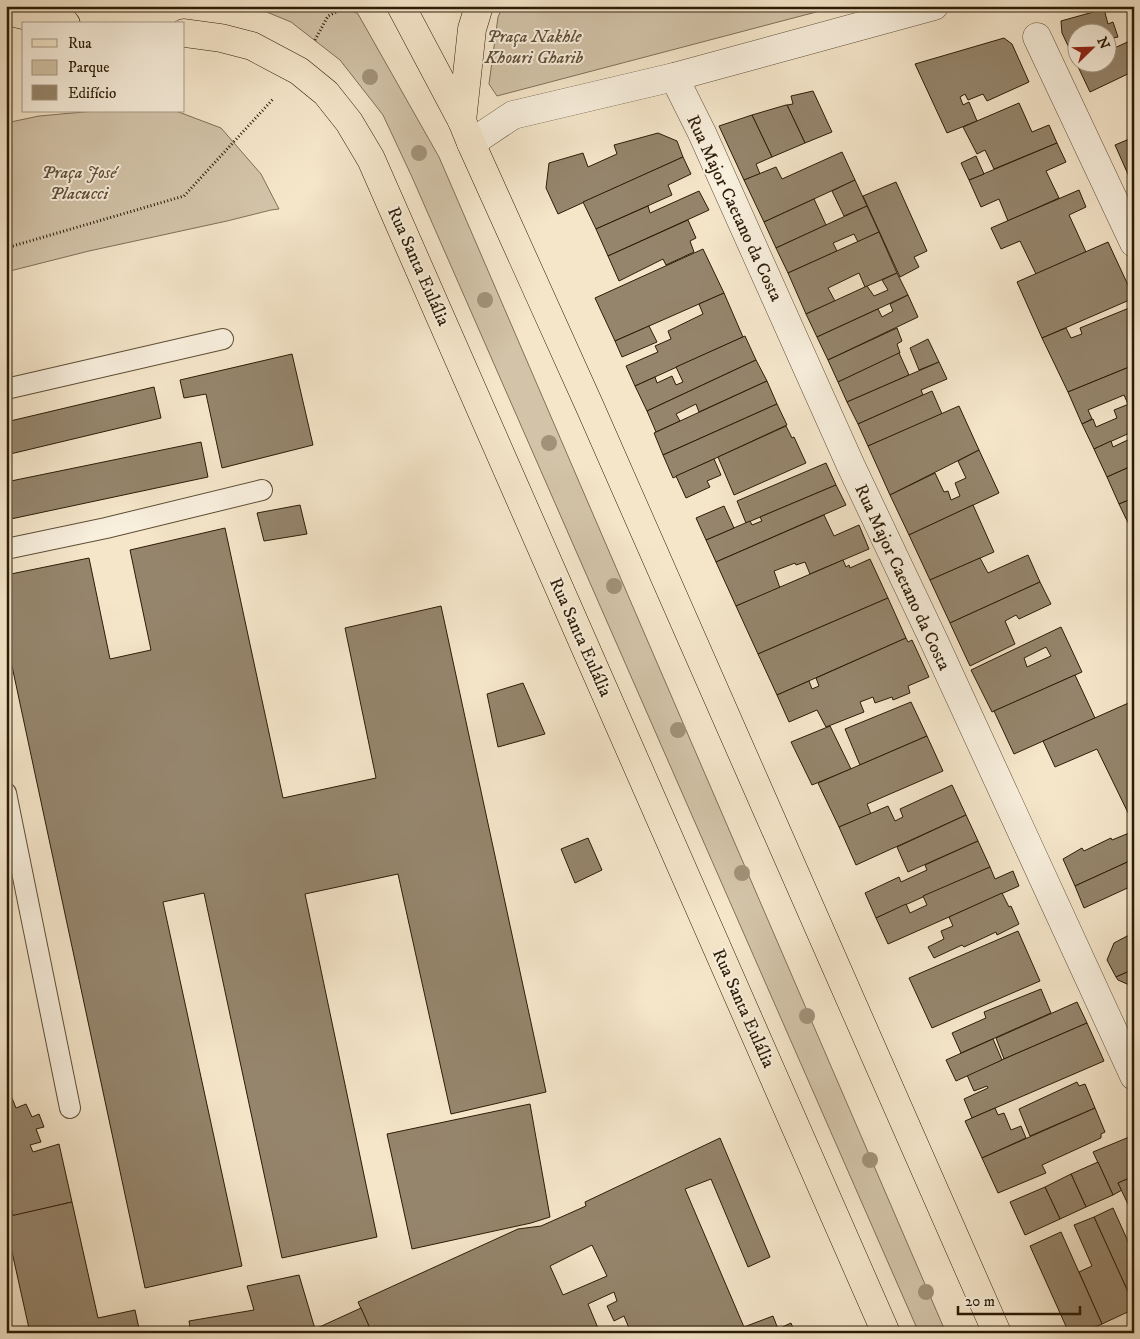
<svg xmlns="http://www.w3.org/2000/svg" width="1140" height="1339" font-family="'IM FELL DW Pica',serif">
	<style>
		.green { fill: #d3c4a9; stroke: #807058 }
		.building { fill: #95856c; stroke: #2c1c06; fill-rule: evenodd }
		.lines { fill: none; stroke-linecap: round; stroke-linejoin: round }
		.service-casing { stroke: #5e4e37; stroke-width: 22 }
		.minor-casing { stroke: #5e4e37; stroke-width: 29 }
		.primary-casing { stroke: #2c1c06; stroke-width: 29 }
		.path { stroke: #2c1c06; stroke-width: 3; stroke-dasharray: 1 2.5; stroke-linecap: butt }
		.service { stroke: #f8efdd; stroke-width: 20 }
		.minor { stroke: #f8efdd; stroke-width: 28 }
		.primary { stroke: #f5e6ca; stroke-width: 28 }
		.tree { fill: #a29279 }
		.labels { text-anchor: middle; stroke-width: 4; stroke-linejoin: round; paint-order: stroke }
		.park-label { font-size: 18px; font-style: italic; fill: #5e4e37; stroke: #f8efdd }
		.street-label { font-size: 18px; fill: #2c1c06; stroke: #f8efdd }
	</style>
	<rect width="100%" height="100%" fill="#f5e6ca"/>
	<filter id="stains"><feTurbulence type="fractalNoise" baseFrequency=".004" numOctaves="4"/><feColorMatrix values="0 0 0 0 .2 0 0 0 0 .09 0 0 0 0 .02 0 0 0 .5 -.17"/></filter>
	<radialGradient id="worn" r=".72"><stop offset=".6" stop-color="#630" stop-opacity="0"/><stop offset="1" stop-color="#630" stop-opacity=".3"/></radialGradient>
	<g class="green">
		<polygon points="252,6 344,6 358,14 439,157 946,1333 919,1333 412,177 383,115 340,60 291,22"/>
		<polygon points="503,6 839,6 497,96 489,84 498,17"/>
		<polygon points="95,111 176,111 221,128 261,174 279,209 271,210 227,221 89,251 6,272 6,123 39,116"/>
	</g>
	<g class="building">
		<polygon points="1104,9 1108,24 1113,22 1118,37 1108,39 1108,32 1078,32 1078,62 1108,62 1108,51 1134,39 1134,71 1090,92 1062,33 1061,21"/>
		<polygon points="1004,38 1012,44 1029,82 987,101 983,94 968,100 965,94 960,97 963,105 969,102 977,121 947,133 915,64"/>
		<polygon points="813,91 832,132 805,143 787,105 793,104 791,96"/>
		<polygon points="1019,103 1032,132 1049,125 1057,143 994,169 985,150 977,154 963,127"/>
		<polygon points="786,105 787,105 805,143 772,157 752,115"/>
		<polygon points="752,115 772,157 756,164 760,174 744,180 719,126"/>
		<polygon points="658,133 677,141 683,157 558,214 546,188 549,163 583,153 588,167 617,154 614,145"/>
		<polygon points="1134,137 1134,180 1131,181 1115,145"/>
		<polygon points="1057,143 1066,162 1046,171 1059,198 1008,221 999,199 981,207 969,180"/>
		<polygon points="842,152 855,180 764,222 744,180 776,167 782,179"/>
		<polygon points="976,156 984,174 969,180 961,163"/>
		<polygon points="683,157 691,174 668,185 672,195 596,229 583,202"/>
		<polygon points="855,180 867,206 844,216 832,191"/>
		<polygon points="896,182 927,251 914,257 919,267 900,277 863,196"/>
		<polygon points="1079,190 1086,207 1069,215 1086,252 1036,274 1020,241 1001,249 991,228"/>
		<polygon points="699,191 709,210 608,256 596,229 648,206 650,213"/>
		<polygon points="814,199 826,225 776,248 764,222"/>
		<polygon points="867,206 879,232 858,242 854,234 833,243 837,251 788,273 776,248"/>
		<polygon points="688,220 696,238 690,241 694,252 666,265 663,259 619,281 608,256"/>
		<polygon points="879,232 897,273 865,287 859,273 828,288 835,301 806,314 788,273"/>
		<polygon points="1108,242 1134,298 1042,338 1017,282"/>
		<polygon points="703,249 724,293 615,341 595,298"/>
		<polygon points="897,273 908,295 817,337 806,314 867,286 874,296 888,290 882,280"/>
		<polygon points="724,293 743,337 635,386 626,366 658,352 655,346 671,339 668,331 703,314 699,304"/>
		<polygon points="908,295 918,317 828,360 817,337 878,309 882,317 893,311 890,304"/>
		<polygon points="1134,306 1134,365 1068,392 1042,338 1066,328 1071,338 1082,334 1080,328"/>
		<polygon points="649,326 657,342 622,357 615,341"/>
		<polygon points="897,328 902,341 897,344 900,353 838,382 828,360"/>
		<polygon points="745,336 756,360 647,411 635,386 655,377 657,383 672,376 676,385 683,382 676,367"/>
		<polygon points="928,339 939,362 919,370 910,348"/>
		<polygon points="899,353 909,375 847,402 838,382"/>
		<polygon points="292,354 313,445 222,468 206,394 184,398 180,380"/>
		<polygon points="756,360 767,381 699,412 696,404 676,414 680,421 656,432 647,411"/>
		<polygon points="939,362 947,379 921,390 923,395 858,424 847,402"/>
		<polygon points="1134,365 1134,402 1128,404 1124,395 1088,410 1092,419 1082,424 1068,392"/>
		<polygon points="767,381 777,404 663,455 654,433"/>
		<polygon points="154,387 161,418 6,455 6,422"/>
		<polygon points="932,391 942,414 868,446 858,424"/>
		<polygon points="1134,402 1134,431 1094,449 1082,424 1093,419 1096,427 1117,418 1114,410"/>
		<polygon points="777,404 787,425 673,478 663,455"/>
		<polygon points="959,406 979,450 890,495 868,446"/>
		<polygon points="786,426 792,438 794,437 806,463 734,495 718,457"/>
		<polygon points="1134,437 1134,465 1107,477 1094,449 1111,441 1113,447"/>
		<polygon points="201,442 208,477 6,520 6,482"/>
		<polygon points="979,450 999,493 909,535 890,495 935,473 944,492 948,491 951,500 960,496 955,483 966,478 958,461"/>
		<polygon points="714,459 721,475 707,481 710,487 686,498 676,476"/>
		<polygon points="826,463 836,485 746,523 737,501"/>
		<polygon points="1134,465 1134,498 1119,504 1107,477"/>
		<polygon points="836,485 846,505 716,562 706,540 750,521 752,525 762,521 760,517"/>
		<polygon points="1134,498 1134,535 1119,504"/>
		<polygon points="300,505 307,534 264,541 257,513"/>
		<polygon points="973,505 994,552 930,580 909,535"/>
		<polygon points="724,506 734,528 706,540 696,518"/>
		<polygon points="824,515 834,536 859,525 869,549 810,574 805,562 796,565 795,563 774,571 780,588 736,606 716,562"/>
		<polygon points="225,528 283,798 376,778 345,628 441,606 546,1092 451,1114 398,874 305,894 377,1237 282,1258 204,893 163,902 242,1266 145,1288 6,638 6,575 89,558 110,659 151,650 130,550"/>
		<polygon points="1028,555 1040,582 950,623 930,580 980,558 988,573"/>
		<polygon points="870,559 888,598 758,654 736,606 843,560 846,567 849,565 850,568"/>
		<polygon points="1040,582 1051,604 1019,619 1016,615 1005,621 1015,644 970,666 950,623"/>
		<polygon points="888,598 906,638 777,695 758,654"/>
		<path d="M1061,627L1082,672L992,712L971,670ZM1046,647L1051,656L1027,667L1024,658Z"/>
		<polygon points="906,638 908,642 912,640 929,677 908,686 910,693 893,700 892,697 875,703 873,697 860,702 864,712 826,727 817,710 789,722 777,695 809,681 812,689 819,686 816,678"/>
		<polygon points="1075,675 1095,718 1014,754 994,711"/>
		<polygon points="523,683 545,734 498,747 487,694"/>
		<polygon points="1133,701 1134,701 1134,825 1097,749 1055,767 1043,741"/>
		<polygon points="911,702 927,736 860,765 845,729"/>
		<polygon points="830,726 851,769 812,785 791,742"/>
		<polygon points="927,736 943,771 867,804 871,814 839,827 818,783"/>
		<polygon points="952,785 966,815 856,865 839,827 888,806 895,821 903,817 900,809"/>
		<polygon points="966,815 978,841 908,872 897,847"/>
		<polygon points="1134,831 1134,859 1075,886 1063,859 1082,848 1084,851 1111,838 1112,840"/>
		<polygon points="588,838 602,870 575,883 561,849"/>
		<polygon points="978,841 990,867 876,918 865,893 899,877 901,882 927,870 925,865"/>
		<polygon points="1134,859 1134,885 1084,908 1075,886"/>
		<polygon points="990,867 995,879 1013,871 1019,886 888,944 876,918 906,904 910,913 927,905 923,896"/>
		<polygon points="1002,893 1009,907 1011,906 1019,924 997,935 996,932 964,947 962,945 934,958 928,947 944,939 941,931 953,926 949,917"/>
		<polygon points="1018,931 1040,981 932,1028 909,978"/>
		<polygon points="1131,934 1134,939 1134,969 1116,977 1107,960 1114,943"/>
		<polygon points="1134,969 1134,987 1118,980 1116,977"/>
		<polygon points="1041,989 1051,1013 961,1053 952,1033 986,1018 984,1012"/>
		<polygon points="1077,1002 1087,1023 1004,1059 996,1038"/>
		<polygon points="1087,1023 1104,1061 972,1118 964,1099 988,1088 987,1086 974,1091 967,1075"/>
		<polygon points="993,1039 1002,1060 956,1081 946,1060"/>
		<polygon points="1077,1082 1079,1086 1085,1084 1095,1108 1030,1136 1019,1109"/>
		<polygon points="8,1088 16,1108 26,1104 32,1117 39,1114 44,1127 36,1129 41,1142 30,1145 33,1152 59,1144 72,1202 13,1216 6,1181 6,1089"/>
		<polygon points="530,1104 550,1217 531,1223 412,1249 387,1134"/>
		<polygon points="995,1108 998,1115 1004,1113 1011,1130 1021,1126 1026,1138 982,1158 965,1121"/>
		<polygon points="1095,1108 1105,1132 1101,1134 1101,1138 1042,1165 1046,1173 998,1193 982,1158"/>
		<polygon points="1134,1135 1134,1176 1118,1183 1122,1190 1113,1195 1093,1152"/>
		<path d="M720,1138L770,1257L748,1267L711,1179L685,1189L744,1327L773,1316L778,1329L791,1323L795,1333H631L624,1316L614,1321L607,1306L617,1301L614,1292L588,1304L600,1333H372L358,1302L518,1229L541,1226L586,1206L585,1202ZM592,1245L607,1276L563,1295L550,1266Z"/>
		<polygon points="1098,1162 1113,1195 1086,1207 1071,1174"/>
		<polygon points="1071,1174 1086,1207 1060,1219 1045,1187"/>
		<polygon points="1134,1176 1134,1217 1118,1183"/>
		<polygon points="1045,1187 1060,1219 1025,1235 1010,1202"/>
		<polygon points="72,1202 98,1318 135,1310 140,1333 30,1333 6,1225 6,1217"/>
		<polygon points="1113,1208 1131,1248 1134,1247 1134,1305 1094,1217"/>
		<polygon points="1094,1217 1134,1305 1134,1309 1102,1324 1079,1272 1092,1266 1074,1225"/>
		<polygon points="1061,1232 1102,1324 1082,1333 1069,1333 1030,1246"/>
		<polygon points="299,1275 315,1329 361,1308 372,1333 191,1333 189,1321 254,1310 247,1286"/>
	</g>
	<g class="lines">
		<defs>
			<g id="service">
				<polyline points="6,389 223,339"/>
				<polyline points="6,549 106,528 262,490"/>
				<polyline points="6,793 70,1108"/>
			</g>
			<g id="minor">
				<polyline points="1037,37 1134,243"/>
				<polyline points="674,77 702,133 851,466 934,641 1134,1076"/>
				<polyline points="471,143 513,115 674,77 934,6"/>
			</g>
			<g id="primary">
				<polyline points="401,6 462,121 471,143 590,407 997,1333"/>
				<polyline points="6,11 56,23 66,24"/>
				<polyline points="184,33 221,38 252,46 299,71 326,93 349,122 371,159 886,1333"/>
				<polyline points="462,121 472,29 479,6"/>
			</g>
		</defs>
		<use href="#service" class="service-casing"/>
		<use href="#minor" class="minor-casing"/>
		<use href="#primary" class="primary-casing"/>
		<g class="path">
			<polyline points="315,40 328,16 348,6"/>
			<polyline points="6,248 184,196 274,98"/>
		</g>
		<use href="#service" class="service"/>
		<use href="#minor" class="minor"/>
		<use href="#primary" class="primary"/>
	</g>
	<g class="tree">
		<circle cx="370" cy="77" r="8"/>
		<circle cx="419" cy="153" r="8"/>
		<circle cx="485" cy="300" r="8"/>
		<circle cx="549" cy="443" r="8"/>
		<circle cx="614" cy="586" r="8"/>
		<circle cx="678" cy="730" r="8"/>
		<circle cx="742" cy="873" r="8"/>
		<circle cx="807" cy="1016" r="8"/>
		<circle cx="870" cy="1160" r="8"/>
		<circle cx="926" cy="1292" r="8"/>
	</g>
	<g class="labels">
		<g class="park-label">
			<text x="534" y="42">Praça Nakhle<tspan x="534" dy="21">Khouri Gharib</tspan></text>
			<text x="79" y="178">Praça José<tspan x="79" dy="21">Placucci</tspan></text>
		</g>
		<g class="street-label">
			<text transform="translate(735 208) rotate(65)" y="6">Rua Major Caetano da Costa</text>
			<text transform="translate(419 266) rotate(66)" y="6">Rua Santa Eulália</text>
			<text transform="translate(903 577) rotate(65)" y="6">Rua Major Caetano da Costa</text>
			<text transform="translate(581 637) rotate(66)" y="6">Rua Santa Eulália</text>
			<text transform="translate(744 1008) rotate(66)" y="6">Rua Santa Eulália</text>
		</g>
	</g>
	<rect width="1140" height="1339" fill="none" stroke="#f5e6ca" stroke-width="25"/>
	<rect x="8" y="8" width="1125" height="1324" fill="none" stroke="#2c1c06" stroke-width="2.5"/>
	<rect x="12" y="12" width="1115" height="1314" fill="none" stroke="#2c1c06"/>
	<rect x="22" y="22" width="162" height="90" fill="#f8efdd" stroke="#a69b87"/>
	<rect x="32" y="39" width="25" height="8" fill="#f5e6ca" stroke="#a69b87"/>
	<text x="68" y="48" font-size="15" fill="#2c1c06">Rua</text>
	<rect x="32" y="60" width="25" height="15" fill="#d3c4a9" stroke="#a69b87"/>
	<text x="68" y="72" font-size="15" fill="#2c1c06">Parque</text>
	<rect x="32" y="85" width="25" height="15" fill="#95856c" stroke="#a69b87"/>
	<text x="68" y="98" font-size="15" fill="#2c1c06">Edifício</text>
	<g transform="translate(1092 48) rotate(67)"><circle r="24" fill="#f8efdd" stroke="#a69b87"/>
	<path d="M0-4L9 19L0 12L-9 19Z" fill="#8f2418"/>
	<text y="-8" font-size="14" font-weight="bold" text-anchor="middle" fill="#2c1c06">N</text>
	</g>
	<path d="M958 1306v8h122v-8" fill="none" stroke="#2c1c06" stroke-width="2.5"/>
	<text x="965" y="1306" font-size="15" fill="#2c1c06" stroke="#f8efdd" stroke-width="4" paint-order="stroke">20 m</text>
	<rect width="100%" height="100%" filter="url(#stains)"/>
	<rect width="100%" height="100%" fill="url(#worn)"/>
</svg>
